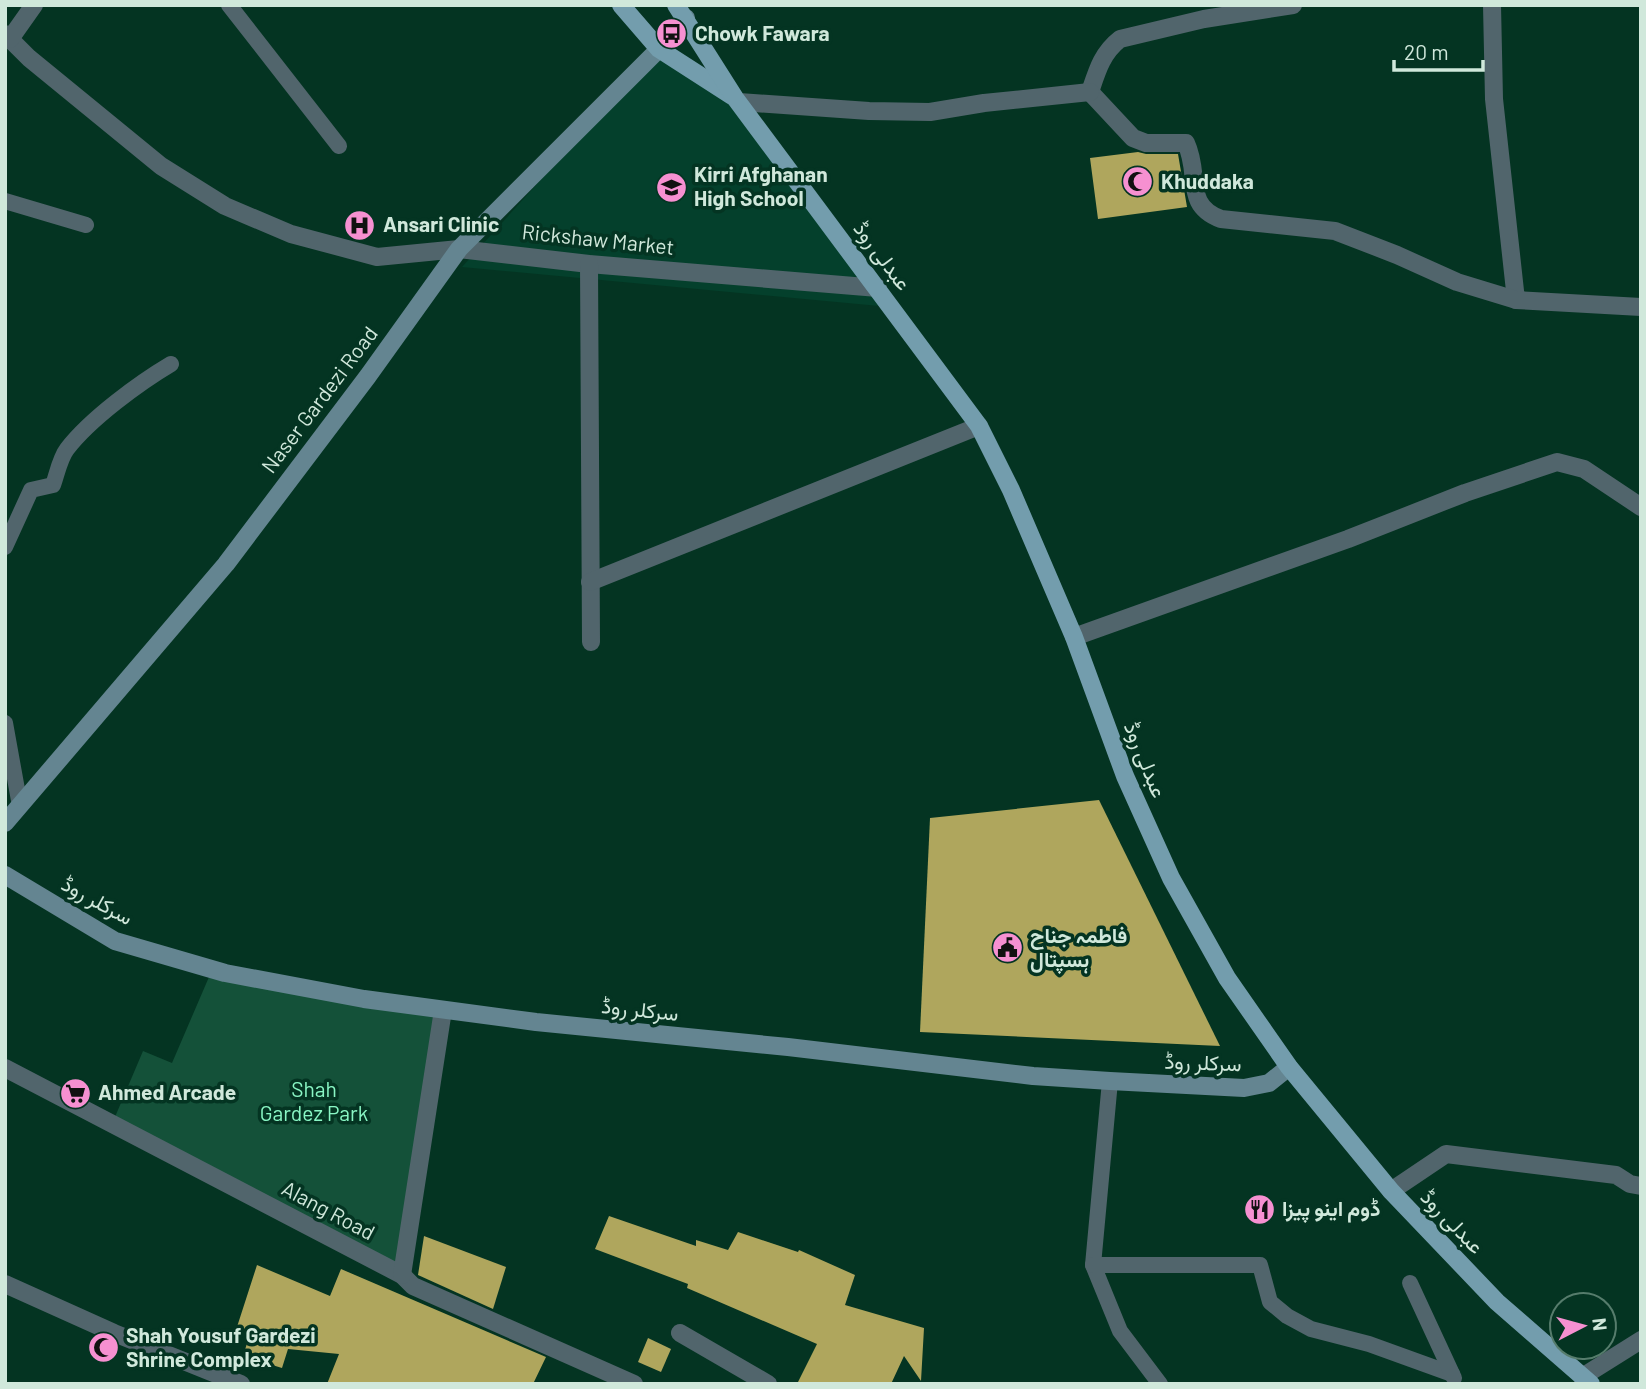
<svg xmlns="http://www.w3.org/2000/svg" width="1646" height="1389" font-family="Barlow,Vazirmatn,sans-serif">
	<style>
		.built { fill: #04402c }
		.green { fill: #145139 }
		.building { fill: #afa65d }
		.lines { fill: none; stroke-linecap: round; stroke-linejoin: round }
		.lane { stroke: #51656c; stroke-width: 16 }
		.street { stroke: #51656c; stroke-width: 18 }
		.secondary { stroke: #648591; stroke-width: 18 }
		.primary { stroke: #739dad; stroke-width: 18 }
		.labels { text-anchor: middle; stroke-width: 7; stroke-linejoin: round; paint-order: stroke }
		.poi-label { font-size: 21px; font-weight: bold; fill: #d0e8db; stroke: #043422; text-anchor: start }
		.street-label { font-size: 21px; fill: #d0e8db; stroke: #043422 }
		.park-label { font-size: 21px; fill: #89f6c4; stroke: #043422 }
	</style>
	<rect width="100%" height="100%" fill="#043422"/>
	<polygon class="built" points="659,49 735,98 890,307 462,267"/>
	<polygon class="green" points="212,970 443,1010 402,1275 112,1124 143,1051 172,1063"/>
	<g class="building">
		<polygon points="1138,152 1146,154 1178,154 1187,207 1098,219 1090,158"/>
		<polygon points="1099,800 1220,1046 920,1032 930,818"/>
		<polygon points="609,1216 696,1246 696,1240 728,1250 738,1232 798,1252 799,1250 855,1275 845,1305 924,1328 921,1381 904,1356 891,1384 797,1384 817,1344 687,1288 688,1284 595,1249"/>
		<polygon points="424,1236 506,1267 493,1309 418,1275"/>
		<polygon points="257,1265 330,1296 341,1269 546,1357 533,1384 327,1384 339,1354 288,1349 282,1368 243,1356 250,1334 236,1330"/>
		<polygon points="648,1338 671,1349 661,1372 638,1362"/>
	</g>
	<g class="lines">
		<g class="lane">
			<polyline points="229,5 339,146"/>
			<polyline points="5,201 86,225"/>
			<path d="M5,547L31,490L53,485C57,474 60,458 67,449C90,419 139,383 171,364"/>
			<polyline points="5,723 20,806"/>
			<polyline points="1110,1081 1093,1265 1120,1331 1160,1384"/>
			<polyline points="1093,1265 1260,1265 1270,1302 1287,1316 1311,1329 1369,1344 1452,1374"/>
			<polyline points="1410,1283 1454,1378"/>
		</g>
		<g class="street">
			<polyline points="1492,5 1494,99 1516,300"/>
			<polyline points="5,34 29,58 161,166 225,206 291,234 377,257 459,249 589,264 878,288"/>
			<polyline points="10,39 34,5"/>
			<path d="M1090,92L1133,138L1146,143H1186C1201,175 1183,205 1221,219L1335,231L1397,255L1457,282L1516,300L1641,307"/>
			<path d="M1090,92C1097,71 1102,53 1120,39L1204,19L1293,5"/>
			<polyline points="739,102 869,111 930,112 984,103 1090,92"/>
			<polyline points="589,264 591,642"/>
			<polyline points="590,582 979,426"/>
			<polyline points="1074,637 1348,539 1465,493 1557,462 1584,469 1641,507"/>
			<polyline points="5,1068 402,1275 413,1286 634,1384"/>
			<polyline points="1391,1191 1446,1154 1616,1175 1630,1184 1641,1186"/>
			<polyline points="402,1275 443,1010"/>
			<polyline points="5,1284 114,1333 241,1384"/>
			<polyline points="680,1333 768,1384"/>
			<polyline points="1582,1377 1641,1340"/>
		</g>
		<g class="secondary">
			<polyline points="5,823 226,564 368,376 459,249 659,49 686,18"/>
			<polyline points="5,875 115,941 225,973 364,999 536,1022 788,1047 1033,1076 1110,1081 1244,1088 1269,1083 1289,1067"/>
		</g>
		<g class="primary">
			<polyline points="621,5 659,49 732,96"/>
			<polyline points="676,5 735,98 979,426 1011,490 1074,637 1125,776 1171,878 1227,978 1289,1067 1391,1191 1497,1302 1591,1384"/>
		</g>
	</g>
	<defs>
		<symbol id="bus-disc" viewBox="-11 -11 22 22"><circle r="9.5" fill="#f690d1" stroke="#043422"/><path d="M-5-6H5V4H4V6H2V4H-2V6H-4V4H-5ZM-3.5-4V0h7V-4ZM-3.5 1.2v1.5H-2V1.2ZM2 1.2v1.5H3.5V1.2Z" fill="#111"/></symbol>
		<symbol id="mosque-disc" viewBox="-11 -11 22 22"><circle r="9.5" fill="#f690d1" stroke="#043422"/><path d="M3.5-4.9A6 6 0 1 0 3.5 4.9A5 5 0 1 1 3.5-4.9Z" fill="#111"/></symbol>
		<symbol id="school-disc" viewBox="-11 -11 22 22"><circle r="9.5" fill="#f690d1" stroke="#043422"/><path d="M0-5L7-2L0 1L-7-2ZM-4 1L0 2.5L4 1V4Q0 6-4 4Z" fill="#111"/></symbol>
		<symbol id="hospital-disc" viewBox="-11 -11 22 22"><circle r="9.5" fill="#f690d1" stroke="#043422"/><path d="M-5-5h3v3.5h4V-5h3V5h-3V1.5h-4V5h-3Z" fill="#111"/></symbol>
		<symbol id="civic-disc" viewBox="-11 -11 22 22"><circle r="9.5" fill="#f690d1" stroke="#043422"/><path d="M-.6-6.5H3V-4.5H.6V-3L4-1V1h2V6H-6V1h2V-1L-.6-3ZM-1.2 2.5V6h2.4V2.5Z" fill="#111"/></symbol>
		<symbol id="supermarket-disc" viewBox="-11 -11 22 22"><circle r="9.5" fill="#f690d1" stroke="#043422"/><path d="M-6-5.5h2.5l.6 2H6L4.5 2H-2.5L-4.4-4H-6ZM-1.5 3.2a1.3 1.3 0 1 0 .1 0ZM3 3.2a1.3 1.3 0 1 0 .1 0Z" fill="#111"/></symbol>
		<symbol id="restaurant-disc" viewBox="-11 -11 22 22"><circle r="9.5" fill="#f690d1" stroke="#043422"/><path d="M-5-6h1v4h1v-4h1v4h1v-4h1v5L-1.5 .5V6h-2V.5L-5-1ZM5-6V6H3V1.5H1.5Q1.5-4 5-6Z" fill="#111"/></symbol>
	</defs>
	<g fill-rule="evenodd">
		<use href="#bus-disc" x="654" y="16" width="35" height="35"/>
		<use href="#mosque-disc" x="1120" y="164" width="35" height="35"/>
		<use href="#school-disc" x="654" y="170" width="35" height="35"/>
		<use href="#hospital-disc" x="342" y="208" width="35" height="35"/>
		<use href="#civic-disc" x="990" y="930" width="35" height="35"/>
		<use href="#supermarket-disc" x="58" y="1076" width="35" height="35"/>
		<use href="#restaurant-disc" x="1242" y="1192" width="35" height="35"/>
		<use href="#mosque-disc" x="86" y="1330" width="35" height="35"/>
	</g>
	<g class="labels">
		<g class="poi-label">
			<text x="695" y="41">Chowk Fawara</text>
			<text x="694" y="182">Kirri Afghanan<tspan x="694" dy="24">High School</tspan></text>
			<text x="1161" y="189">Khuddaka</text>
			<text x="383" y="232">Ansari Clinic</text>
			<text x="1030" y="943">فاطمہ جناح<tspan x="1030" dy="24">ہسپتال</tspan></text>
			<text x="98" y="1100">Ahmed Arcade</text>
			<text x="1282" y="1216">ڈوم اینو پیزا</text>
			<text x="126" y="1343">Shah Yousuf Gardezi<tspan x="126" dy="24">Shrine Complex</tspan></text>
		</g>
		<g class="street-label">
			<text transform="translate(598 240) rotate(6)" y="7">Rickshaw Market</text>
			<text transform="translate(882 256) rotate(53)" y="7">عبدلی روڈ</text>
			<text transform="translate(320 400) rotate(-53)" y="7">Naser Gardezi Road</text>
			<text transform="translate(1145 760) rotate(68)" y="7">عبدلی روڈ</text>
			<text transform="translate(97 901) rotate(29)" y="7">سرکلر روڈ</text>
			<text transform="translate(640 1010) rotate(6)" y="7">سرکلر روڈ</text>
			<text transform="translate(1203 1063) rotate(2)" y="7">سرکلر روڈ</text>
			<text transform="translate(328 1211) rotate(28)" y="7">Alang Road</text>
			<text transform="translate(1452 1222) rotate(46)" y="7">عبدلی روڈ</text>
		</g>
		<g class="park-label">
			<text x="314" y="1097">Shah<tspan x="314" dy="24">Gardez Park</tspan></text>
		</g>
	</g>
	<rect width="1646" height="1389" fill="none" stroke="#d0e8db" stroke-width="14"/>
	<g transform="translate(1583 1326) rotate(84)"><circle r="33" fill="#043422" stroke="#567c6c" stroke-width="2"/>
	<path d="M0-5L12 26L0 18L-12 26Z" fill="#f690d1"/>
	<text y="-10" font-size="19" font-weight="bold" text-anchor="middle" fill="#d0e8db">N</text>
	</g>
	<path d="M1394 60v10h89v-10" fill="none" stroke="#d0e8db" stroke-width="3.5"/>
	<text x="1404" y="60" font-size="21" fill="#d0e8db" stroke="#043422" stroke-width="5" paint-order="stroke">20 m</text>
</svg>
